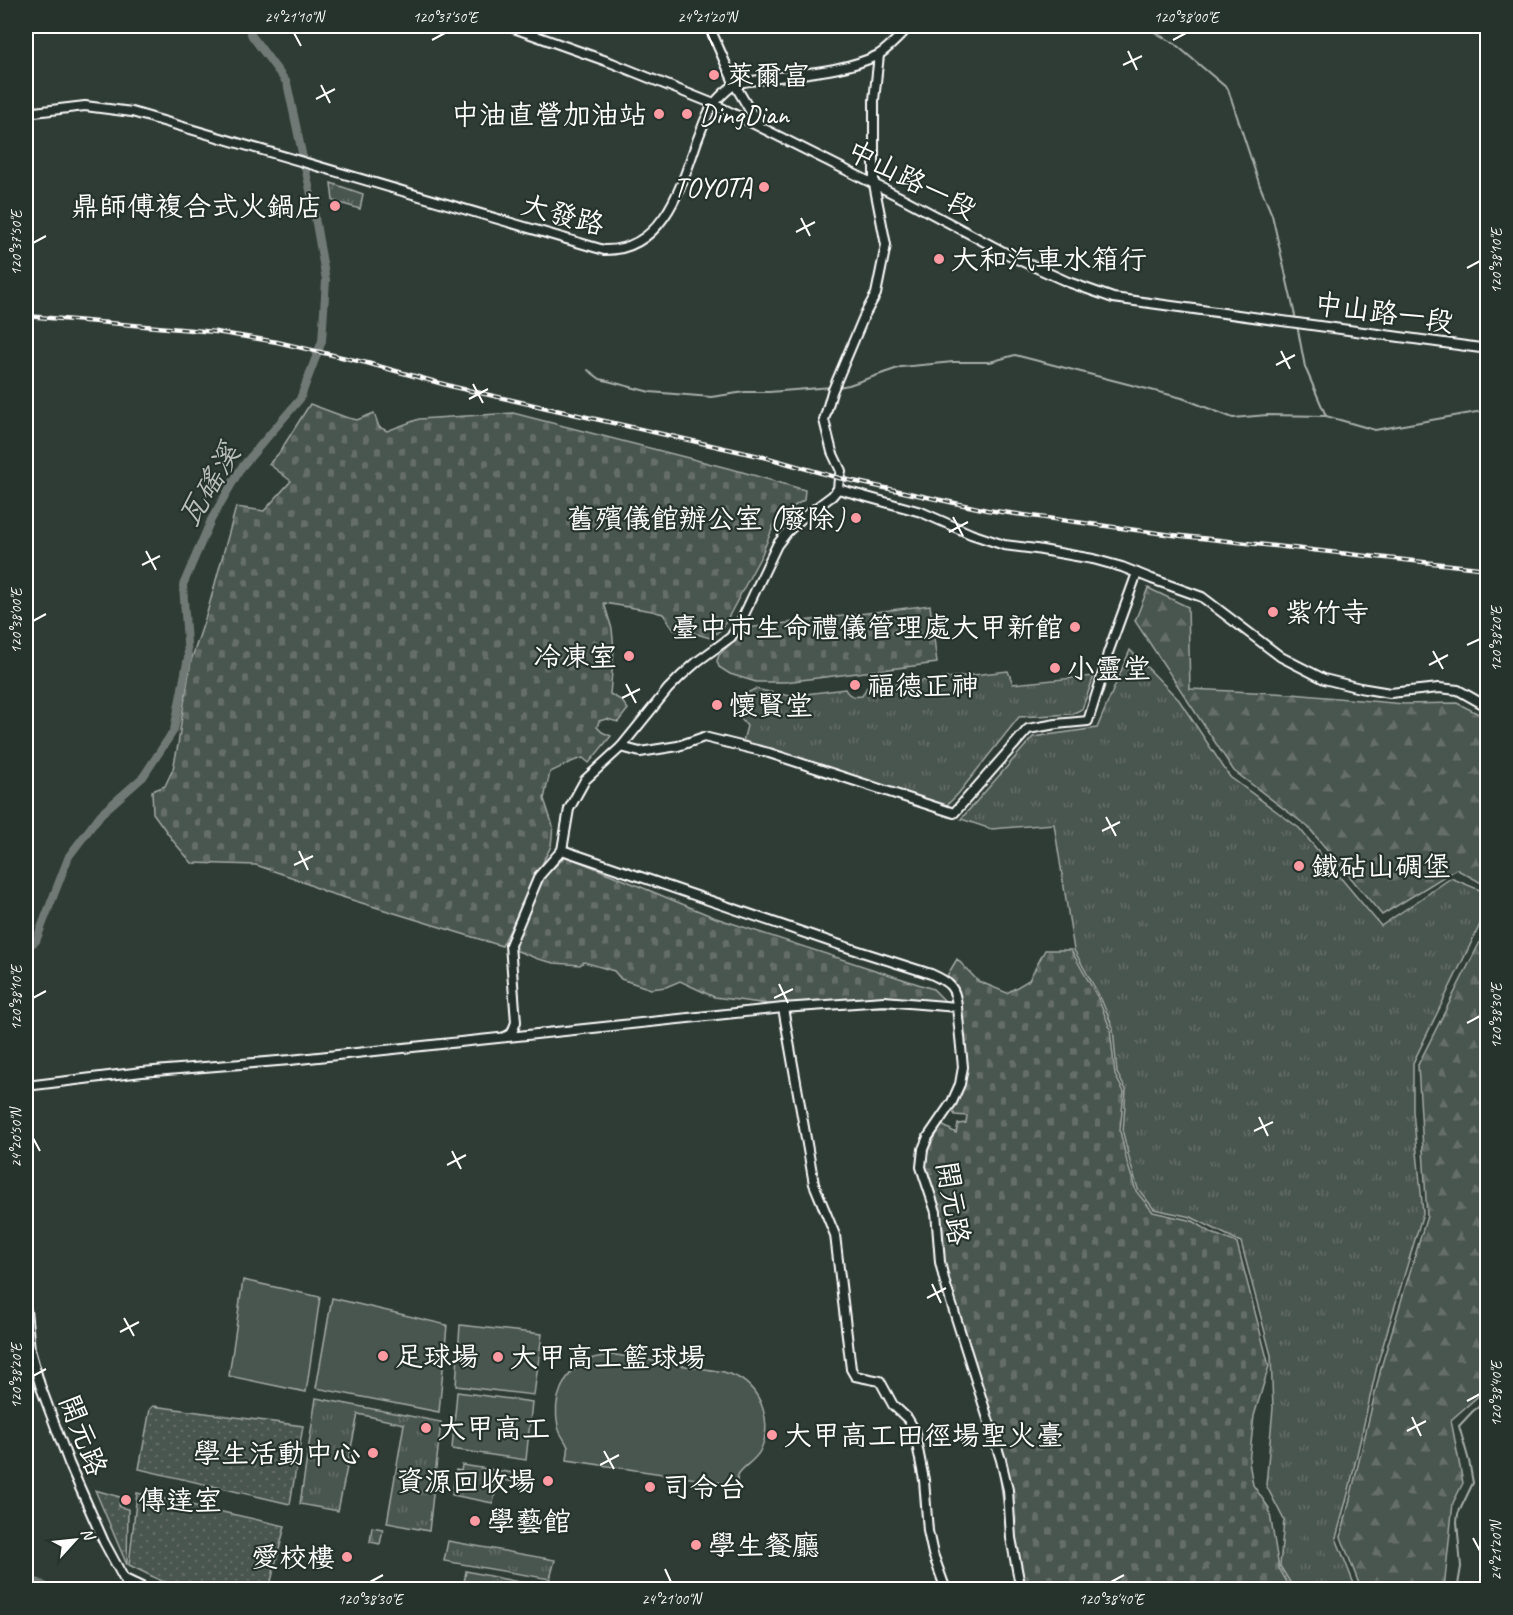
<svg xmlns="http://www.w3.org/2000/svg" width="1513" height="1615" font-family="Caveat,'LXGW WenKai TC',sans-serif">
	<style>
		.grass { fill: url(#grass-tufts); stroke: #a4aaa7; stroke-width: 1.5 }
		.forest { fill: url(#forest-firs); stroke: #a4aaa7; stroke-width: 1.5 }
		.cemetery { fill: url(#cemetery-stones); stroke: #a4aaa7; stroke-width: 1.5 }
		.park { fill: #4a544f; stroke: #a4aaa7; stroke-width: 1.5 }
		.garden { fill: url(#garden-dots); stroke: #a4aaa7; stroke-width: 1.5 }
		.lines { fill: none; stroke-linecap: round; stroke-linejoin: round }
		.stream { stroke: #a9afac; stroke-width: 2 }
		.canal { stroke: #707975; stroke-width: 8 }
		.minor-casing { stroke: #fff; stroke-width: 12 }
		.minor { stroke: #26332d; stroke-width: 8 }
		.rail-casing { stroke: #fff; stroke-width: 4.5 }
		.rail { stroke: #26332d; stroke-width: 2; stroke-dasharray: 7; stroke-linecap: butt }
		.ticks { fill: none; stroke: #fff; stroke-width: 2 }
		.poi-dot { fill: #ff9aa2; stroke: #26332d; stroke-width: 2 }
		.labels { text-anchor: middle; stroke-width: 4.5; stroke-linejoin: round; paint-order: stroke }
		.poi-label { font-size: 28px; fill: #fff; stroke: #26332d; text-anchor: start }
		.street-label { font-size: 28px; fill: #fff; stroke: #26332d }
		.water-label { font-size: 30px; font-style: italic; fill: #b8bcba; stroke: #26332d }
		.neatline { fill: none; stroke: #fff; stroke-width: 2 }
		.ticks-label { font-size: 15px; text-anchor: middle; fill: #fff }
	</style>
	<defs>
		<pattern id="grass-tufts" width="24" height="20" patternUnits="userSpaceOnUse" patternTransform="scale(1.5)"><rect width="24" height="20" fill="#4a544f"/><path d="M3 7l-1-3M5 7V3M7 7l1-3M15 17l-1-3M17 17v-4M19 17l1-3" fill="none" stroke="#656e69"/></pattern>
		<pattern id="forest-firs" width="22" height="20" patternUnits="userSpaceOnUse" patternTransform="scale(1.5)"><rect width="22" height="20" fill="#4a544f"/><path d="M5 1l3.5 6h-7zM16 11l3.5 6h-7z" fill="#656e69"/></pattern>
		<pattern id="cemetery-stones" width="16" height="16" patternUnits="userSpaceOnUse" patternTransform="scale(1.5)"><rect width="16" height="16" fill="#4a544f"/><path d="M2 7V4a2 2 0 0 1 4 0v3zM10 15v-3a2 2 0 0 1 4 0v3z" fill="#656e69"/></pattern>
		<pattern id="garden-dots" width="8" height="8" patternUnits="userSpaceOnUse" patternTransform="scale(1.5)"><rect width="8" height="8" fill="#4a544f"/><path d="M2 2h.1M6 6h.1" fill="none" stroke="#656e69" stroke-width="1.8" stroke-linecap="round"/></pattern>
	</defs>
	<rect width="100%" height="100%" fill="#2f3b35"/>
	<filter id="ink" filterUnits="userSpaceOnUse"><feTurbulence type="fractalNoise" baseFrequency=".0167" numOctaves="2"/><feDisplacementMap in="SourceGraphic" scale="12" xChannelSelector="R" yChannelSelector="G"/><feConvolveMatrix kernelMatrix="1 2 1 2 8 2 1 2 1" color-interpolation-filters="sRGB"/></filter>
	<g filter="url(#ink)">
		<g class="grass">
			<polygon points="331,183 363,194 360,209 333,201"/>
			<polygon points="1130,650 1179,700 1230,777 1299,828 1381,926 1451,878 1487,893 1487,910 1413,1063 1413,1111 1423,1213 1378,1362 1349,1490 1336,1538 1356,1589 1294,1589 1280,1566 1284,1520 1266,1485 1273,1408 1271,1355 1241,1242 1191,1217 1154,1209 1138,1189 1130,1162 1123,1133 1126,1090 1117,1073 1113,1028 1101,999 1074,950 1054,824 991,829 961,819 1033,737 1097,728"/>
			<path d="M1008,671L1013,684L1094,676L1082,709L1072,714L1019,717L958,794L947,805H943L743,741L747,726L737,714V698L755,689L790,696L845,689C849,697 855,697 862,696L867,687Z"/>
			<polygon points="316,1398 441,1422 429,1531 387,1523 404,1424 358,1414 338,1511 300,1504"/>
			<polygon points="462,1465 526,1475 525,1484 498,1479 493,1503 452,1495 456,1470 461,1471"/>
			<polygon points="448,1541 555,1560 550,1579 444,1561"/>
			<polygon points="466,1571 547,1588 547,1589 463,1589"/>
		</g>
		<g class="forest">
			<polygon points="1148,588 1188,607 1190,689 1292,694 1404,704 1457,703 1487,718 1487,886 1456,869 1382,915 1308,827 1234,771 1135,621"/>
			<polygon points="1487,928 1487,1385 1484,1391 1451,1420 1463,1483 1453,1503 1444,1589 1361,1589 1341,1537 1382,1364 1427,1216 1418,1065"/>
			<polygon points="372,1527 383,1529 380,1544 370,1542"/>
		</g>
		<g class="cemetery">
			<path d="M310,404L345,417L357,420L374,413L379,427L387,431L419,419L513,413L739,471L805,490L804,500L777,517L762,554L722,629L710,638L690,632L674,630L663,614L652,611L604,603L612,629L614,650L610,694L621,700L628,709L618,722L607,719L599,721L597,727L602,732L611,736L589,763L583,758C572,760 561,768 550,772L544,799L553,826L551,846L502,946L326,892L294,878L256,865L192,863L174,842L153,813L152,791L165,786L173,769L178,745L182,716L191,661L207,613L236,507L264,511L291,481L269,464L279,453Z"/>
			<polygon points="930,605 937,663 785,682 756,682 730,674 719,667 717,661 719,655 747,628"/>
			<polygon points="566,856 716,918 933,989 944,1000 944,1007 826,1007 769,1004 714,997 680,981 666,987 651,989 621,979 614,971 584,962 580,965 554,963 538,959 510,948 540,881"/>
			<polygon points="1045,950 1071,950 1098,998 1110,1028 1115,1075 1124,1092 1120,1131 1127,1162 1136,1191 1153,1212 1193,1221 1212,1233 1237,1243 1269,1366 1254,1416 1249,1462 1253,1485 1269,1508 1279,1568 1291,1589 1025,1589 1010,1555 997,1455 973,1377 943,1295 938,1271 937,1216 923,1176 929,1147 942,1125 956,1133 958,1124 966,1123 967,1116 955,1115 950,1107 961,1084 953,1013 954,1004 951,993 948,986 911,967 870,952 947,976 957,959 978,981 1007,993 1029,980"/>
		</g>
		<g class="park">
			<polygon points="243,1280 320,1297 306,1392 229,1376"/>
			<polygon points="332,1298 447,1325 439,1412 316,1388"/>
			<polygon points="460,1325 542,1334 534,1395 456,1386"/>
			<path d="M616,1355L724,1372C728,1374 734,1375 737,1377C763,1391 773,1425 760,1451C756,1460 741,1468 738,1475C737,1478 737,1481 737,1485L567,1460C567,1457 569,1450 568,1447C565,1439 559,1434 558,1426C552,1400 563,1372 588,1360C597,1356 607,1356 616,1355Z"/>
			<polygon points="457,1392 532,1402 526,1460 452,1449"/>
		</g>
		<g class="garden">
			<polygon points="153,1406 303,1426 290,1504 139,1469 150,1409"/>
			<polygon points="95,1490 120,1497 119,1507 128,1509 127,1565"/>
			<polygon points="137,1493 285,1526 269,1589 178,1589 129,1565"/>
		</g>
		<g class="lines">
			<g class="stream">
				<polyline points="1144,26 1175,44 1228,89 1260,186 1272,215 1296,320"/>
				<polyline points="1297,325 1305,367 1326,416"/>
				<polyline points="588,370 600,379 650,392 711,397 745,392 769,392 832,387"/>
				<polyline points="838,387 849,385 901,367 953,362 990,362 1015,355 1182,398 1233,418 1267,415 1326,416 1375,430 1488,410"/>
				<polyline points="1459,1590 1458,1585 1461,1567 1457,1522 1458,1514 1473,1483 1469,1461 1459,1426 1473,1411 1488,1400"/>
			</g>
			<g class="canal">
				<polyline points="26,948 36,941 69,856 101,814 143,777 174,730 188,657 183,585 211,520 241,468 300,399 322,341 326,280 311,195 287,83 252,36 248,26"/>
				<polyline points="26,1580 39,1583 51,1590"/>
			</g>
			<defs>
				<g id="minor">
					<polyline points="508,26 612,63 714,104 904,199 1017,259 1068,282 1113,298 1488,349"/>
					<polyline points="709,26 735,85 759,126"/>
					<path d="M26,113L85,106L132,112L604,250C663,251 681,187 697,141C702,129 706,114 714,104C718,98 728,89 734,85C742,81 756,81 765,79C802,73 842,72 876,56C887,51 901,34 910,26"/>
					<polyline points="838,489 921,512 971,534 1004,545 1036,549 1093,559 1122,567 1152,579 1202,597 1281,657 1324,679 1360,688 1390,693 1439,688 1458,690 1488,707"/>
					<polyline points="621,747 640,752 678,746 704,737 769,753 954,813 1028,729 1056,724 1088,721 1101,680 1108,653 1137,573"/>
					<path d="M562,850L840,945L931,974C949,982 956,987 957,1007"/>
					<polyline points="783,1008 814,1184 835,1235 851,1369 855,1376 880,1381 893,1405 908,1419 914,1429 924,1480 928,1531 933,1554 946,1590"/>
					<polyline points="505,1037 512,1033 516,1022 510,945 539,876 562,850 569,809 585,780 621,747 668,689 681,676 698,661 731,637 742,619 777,545 787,532 801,519 832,496 838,489 839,478 841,471 832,452 824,420 832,392 865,314 876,294 886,245 874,184 874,100 879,55"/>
					<polyline points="26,1086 142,1072 290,1060 783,1008 884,1001 957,1007 963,1067 960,1084 952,1102 928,1137 923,1149 921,1167 936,1212 940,1262 945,1283 1001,1460 1008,1490 1011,1538 1021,1590"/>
					<polyline points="26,1310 30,1350 40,1385 69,1463 104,1542 130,1590"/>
					<polyline points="125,1579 148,1590"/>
				</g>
			</defs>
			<use href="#minor" class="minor-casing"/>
			<use href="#minor" class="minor"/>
			<defs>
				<polyline id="rail" points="26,316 216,332 277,342 367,363 454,387 768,458 839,478 987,510 1173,535 1488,569"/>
			</defs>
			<use href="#rail" class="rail-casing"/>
			<use href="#rail" class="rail"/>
		</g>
	</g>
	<path class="ticks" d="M294,33L301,46M707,33L713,46M432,40L445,33M1173,40L1186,33M1128,51L1137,70M1123,65L1142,56M321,85L330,103M316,99L335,89M801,218L810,236M796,232L815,222M33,243L46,236M1467,268L1480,261M1281,351L1290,369M1276,365L1295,355M473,384L483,403M469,399L488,389M953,517L963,536M949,532L968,522M146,551L156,570M142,565L160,556M33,621L46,614M1467,645L1480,639M1433,651L1443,669M1429,665L1448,655M626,684L636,703M622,698L640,689M1106,817L1116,836M1102,831L1120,822M299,851L308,870M294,865L313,856M779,984L788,1003M33,998L46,991M774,998L793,989M1467,1023L1480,1016M1259,1117L1268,1136M1254,1131L1273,1122M33,1138L40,1151M452,1151L461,1169M447,1165L466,1155M932,1284L941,1303M927,1298L946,1288M124,1318L134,1336M120,1332L139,1322M33,1376L46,1369M1467,1401L1480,1394M1412,1417L1421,1436M1407,1431L1426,1421M604,1451L614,1469M600,1465L619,1455M1473,1538L1480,1551M665,1569L671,1582M370,1582L383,1575M1111,1582L1124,1575"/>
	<g class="poi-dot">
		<circle cx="714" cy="75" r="6"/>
		<circle cx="659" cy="114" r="6"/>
		<circle cx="687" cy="114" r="6"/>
		<circle cx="764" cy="187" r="6"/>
		<circle cx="335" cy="206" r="6"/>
		<circle cx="939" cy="259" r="6"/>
		<circle cx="856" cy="518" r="6"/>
		<circle cx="1273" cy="612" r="6"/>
		<circle cx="1075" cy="627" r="6"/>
		<circle cx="629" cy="656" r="6"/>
		<circle cx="1055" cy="668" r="6"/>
		<circle cx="855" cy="685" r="6"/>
		<circle cx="717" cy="705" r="6"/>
		<circle cx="1299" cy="866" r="6"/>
		<circle cx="383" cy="1356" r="6"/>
		<circle cx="498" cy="1357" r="6"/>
		<circle cx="426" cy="1428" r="6"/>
		<circle cx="772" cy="1435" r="6"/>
		<circle cx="373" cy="1453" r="6"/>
		<circle cx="548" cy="1481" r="6"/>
		<circle cx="650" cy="1487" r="6"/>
		<circle cx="126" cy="1500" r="6"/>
		<circle cx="475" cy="1521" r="6"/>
		<circle cx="696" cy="1545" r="6"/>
		<circle cx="347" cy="1557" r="6"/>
	</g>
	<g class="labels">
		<g class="poi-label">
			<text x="726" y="85">萊爾富</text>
			<text x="647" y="124" text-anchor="end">中油直營加油站</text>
			<text x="699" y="124">DingDian</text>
			<text x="752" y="197" text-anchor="end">TOYOTA</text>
			<text x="323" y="216" text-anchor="end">鼎師傅複合式火鍋店</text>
			<text x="951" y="269">大和汽車水箱行</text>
			<text x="844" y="528" text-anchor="end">舊殯儀館辦公室 (廢除)</text>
			<text x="1285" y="622">紫竹寺</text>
			<text x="1063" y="637" text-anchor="end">臺中市生命禮儀管理處大甲新館</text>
			<text x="617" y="666" text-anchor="end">冷凍室</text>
			<text x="1067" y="678">小靈堂</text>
			<text x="867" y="695">福德正神</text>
			<text x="729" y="715">懷賢堂</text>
			<text x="1311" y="876">鐵砧山碉堡</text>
			<text x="395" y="1366">足球場</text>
			<text x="510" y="1367">大甲高工籃球場</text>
			<text x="438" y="1438">大甲高工</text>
			<text x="784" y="1445">大甲高工田徑場聖火臺</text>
			<text x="361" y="1463" text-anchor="end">學生活動中心</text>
			<text x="536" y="1491" text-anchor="end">資源回收場</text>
			<text x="662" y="1497">司令台</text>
			<text x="138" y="1510">傳達室</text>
			<text x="487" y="1531">學藝館</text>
			<text x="708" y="1555">學生餐廳</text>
			<text x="335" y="1567" text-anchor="end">愛校樓</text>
		</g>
		<g class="street-label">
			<text transform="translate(912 179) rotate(27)" y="10">中山路一段</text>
			<text transform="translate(563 214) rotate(15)" y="10">大發路</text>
			<text transform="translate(1384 312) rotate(8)" y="10">中山路一段</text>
			<text transform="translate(954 1203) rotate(81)" y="10">開元路</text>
			<text transform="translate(84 1435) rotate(69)" y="10">開元路</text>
		</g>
		<g class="water-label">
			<text transform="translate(209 485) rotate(-59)" y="10">瓦磘溪</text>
		</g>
	</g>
	<rect width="1513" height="1615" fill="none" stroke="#26332d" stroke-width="66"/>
	<g transform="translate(75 1540) rotate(63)" stroke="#26332d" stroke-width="4.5" paint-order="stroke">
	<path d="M0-4.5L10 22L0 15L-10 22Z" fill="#ffffff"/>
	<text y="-9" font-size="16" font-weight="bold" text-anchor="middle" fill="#ffffff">N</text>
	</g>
	<rect x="33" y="33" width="1447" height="1549" class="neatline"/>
	<g class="ticks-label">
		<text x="294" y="22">24°21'10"N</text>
		<text x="445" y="22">120°37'50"E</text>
		<text x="707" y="22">24°21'20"N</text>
		<text x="1186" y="22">120°38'00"E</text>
		<text transform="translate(16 243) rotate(-90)" y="5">120°37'50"E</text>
		<text transform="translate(1496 261) rotate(-90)" y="5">120°38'10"E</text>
		<text transform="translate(16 621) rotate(-90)" y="5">120°38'00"E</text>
		<text transform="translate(1496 639) rotate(-90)" y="5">120°38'20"E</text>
		<text transform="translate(16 998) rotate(-90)" y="5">120°38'10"E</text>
		<text transform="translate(1496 1016) rotate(-90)" y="5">120°38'30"E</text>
		<text transform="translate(16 1138) rotate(-90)" y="5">24°20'50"N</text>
		<text transform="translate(16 1376) rotate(-90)" y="5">120°38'20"E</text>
		<text transform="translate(1496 1394) rotate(-90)" y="5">120°38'40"E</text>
		<text transform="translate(1496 1551) rotate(-90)" y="5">24°21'20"N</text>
		<text x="370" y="1604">120°38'30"E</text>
		<text x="671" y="1604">24°21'00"N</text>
		<text x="1111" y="1604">120°38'40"E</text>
	</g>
</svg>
